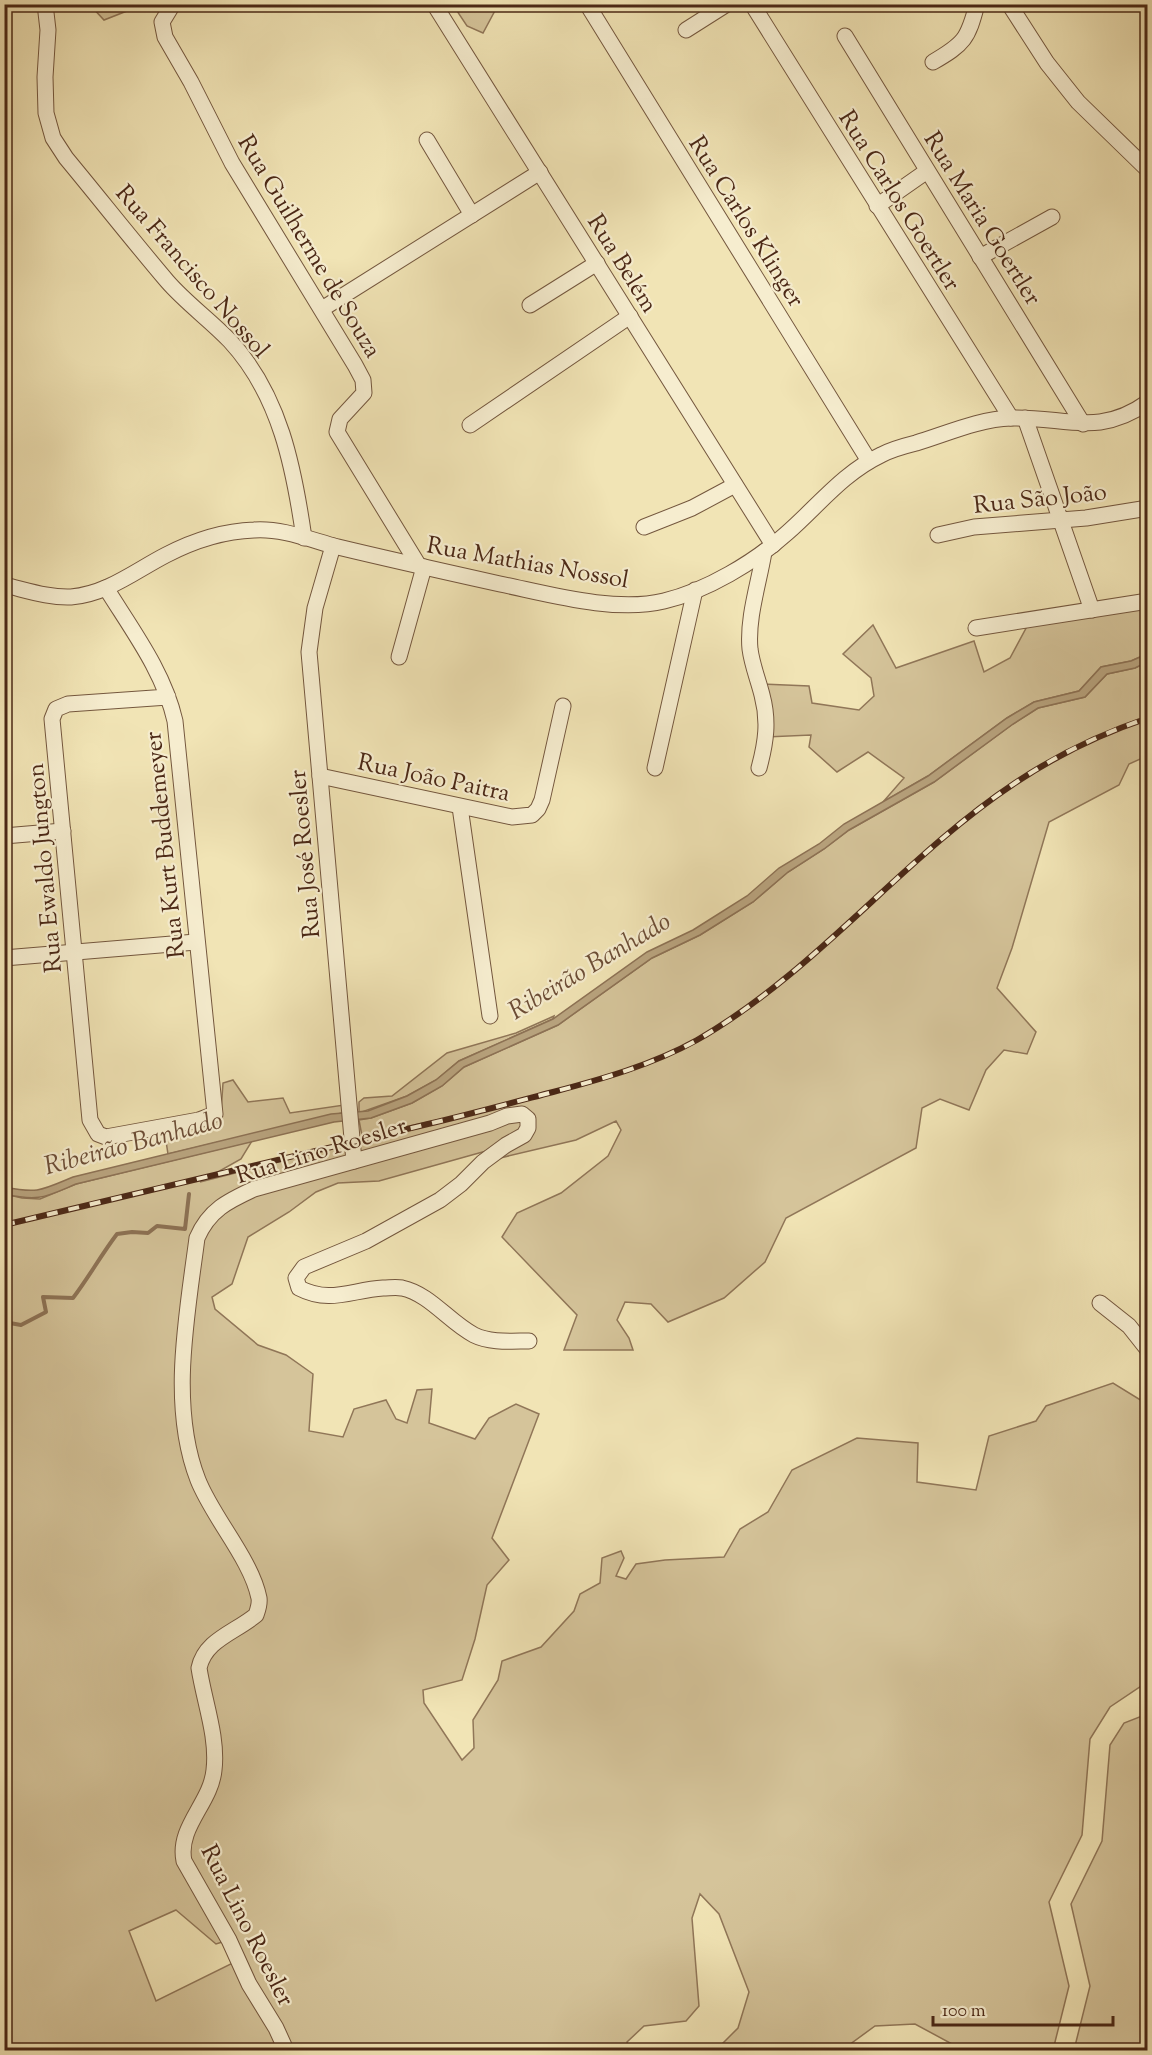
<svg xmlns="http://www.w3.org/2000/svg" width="1152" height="2055" font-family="'Sorts Mill Goudy',serif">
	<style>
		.green { fill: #d5c49a; stroke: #907658; stroke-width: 1.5; fill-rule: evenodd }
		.water { fill: #b9a47f; stroke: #8d7255; stroke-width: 1.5 }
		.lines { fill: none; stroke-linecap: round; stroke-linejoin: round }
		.stream { stroke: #8d7255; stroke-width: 4 }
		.minor-casing { stroke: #74573e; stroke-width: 17 }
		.minor { stroke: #f6edcf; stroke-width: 15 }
		.rail-casing { stroke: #4b2816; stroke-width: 6 }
		.rail { stroke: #f6edcf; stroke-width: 4; stroke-dasharray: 11; stroke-linecap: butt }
		.labels { text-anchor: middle; stroke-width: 4.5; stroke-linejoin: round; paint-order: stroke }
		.street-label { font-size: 24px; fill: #4b2816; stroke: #f6edcf }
		.water-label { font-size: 26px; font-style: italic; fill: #6c4d36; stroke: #f6edcf }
	</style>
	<rect width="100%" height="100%" fill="#f1e4b5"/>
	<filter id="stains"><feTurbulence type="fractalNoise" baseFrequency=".00333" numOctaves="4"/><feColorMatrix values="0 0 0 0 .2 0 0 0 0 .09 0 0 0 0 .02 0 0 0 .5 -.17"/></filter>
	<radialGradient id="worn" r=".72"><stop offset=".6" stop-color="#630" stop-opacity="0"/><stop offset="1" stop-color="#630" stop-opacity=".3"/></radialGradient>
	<g class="green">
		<polygon points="90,5 136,5 137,7 104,20"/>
		<polygon points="453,5 498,5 483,33 467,26"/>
		<polygon points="1147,601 1147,654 1131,661 1101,667 1079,691 1034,702 1007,718 928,776 883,802 904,778 868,752 837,772 809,747 811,735 766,737 759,684 809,686 812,703 859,710 874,696 871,678 843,654 873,625 896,668 974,641 984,672 1010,658 1031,619"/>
		<path d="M1147,662V756L1129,764L1119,785L1049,822L1012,948L997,988L1036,1032L1027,1054L1004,1050L986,1070L969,1110L940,1099L922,1108L916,1148L786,1218L765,1262L724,1298L668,1322L651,1304L625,1302L617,1320L629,1338L633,1350H564L577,1315L502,1237L517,1213L561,1193L608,1156L621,1130L616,1121L576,1140L483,1162L504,1146L379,1181L338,1183L316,1192L289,1212L248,1237L232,1284L212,1297L215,1309L258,1345L286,1355L313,1374L309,1431L343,1437L354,1409L386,1400L396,1419L407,1423L417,1390L432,1389L429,1423L475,1439L489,1418L516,1404L539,1414L492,1538L509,1560L487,1585L475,1639L462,1680L423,1690L424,1703L462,1760L474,1748L473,1720L498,1680L502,1661L541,1647L574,1611L580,1594L600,1583L602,1558L621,1551L624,1558L616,1576L626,1579L636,1564L665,1560L724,1557L740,1529L768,1512L792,1470L857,1438L918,1443L917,1482L976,1490L989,1436L1036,1421L1046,1406L1113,1383L1147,1404V1682L1110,1707L1090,1739L1082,1835L1049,1902L1069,1986L1053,2050H963L915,2024L875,2026L842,2050H716L738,2028L749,1992L719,1914L700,1894L692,1918L699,2006L686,2021L644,2026L627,2042L629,2050H5V1194L22,1198L40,1199L76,1184L252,1141L241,1159L200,1182L462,1115L362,1136L359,1120L371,1118L412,1103L442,1086L464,1067L558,1025L652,958L700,935L753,902L788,872L824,849L849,830L934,782L1013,724L1038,708L1085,697L1107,674L1135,668ZM176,1910L216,1944L229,1940L239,1960L156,2001L129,1931Z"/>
		<polygon points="554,1016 553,1019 459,1061 436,1080 407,1096 359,1113 359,1102 364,1098 392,1096 447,1053 516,1033"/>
		<polygon points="233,1080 248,1102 283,1098 290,1113 344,1105 346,1112 168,1154 164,1128 221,1112 223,1083"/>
		<polygon points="1147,1714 1147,2050 1074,2050 1090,1986 1071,1904 1102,1841 1110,1745 1124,1723"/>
	</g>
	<path class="water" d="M1147,654V662L1135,668L1107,674L1085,697L1038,708L1013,724L934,782L849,830L824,849L788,872L753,902L700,935L652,958L558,1025L464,1067L442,1086L412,1103L371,1118L334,1122L76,1184C45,1197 39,1202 5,1194V1187C38,1194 42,1190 73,1177L331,1114L368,1111L407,1096L436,1080L459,1061L553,1019L647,952L693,930L747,896L779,868L819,844L844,824L928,776L1007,718L1034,702L1079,691L1101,667L1131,661Z"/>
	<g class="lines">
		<path class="stream" d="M4,1322L21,1325L46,1312L43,1297L73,1298C89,1277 101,1255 117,1234L132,1232L148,1233L157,1226L185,1229L189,1194"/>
		<defs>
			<g id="minor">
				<path d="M45,4L48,30L45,77L46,113L53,138L66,158C100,199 133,241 167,281C186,303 210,320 230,341C280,395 294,468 304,538"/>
				<polyline points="173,4 162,22 165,37 191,82 232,163 355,365 363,380 364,393 340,419 337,432 419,566"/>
				<polyline points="434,4 773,545"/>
				<polyline points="587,4 869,461"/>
				<polyline points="752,4 1011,418"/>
				<polyline points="1009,4 1047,63 1078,102 1148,170"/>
				<polyline points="686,30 727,4"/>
				<polyline points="845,36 1083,424"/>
				<path d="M933,62C964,44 968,39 977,4"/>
				<polyline points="427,140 472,215"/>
				<polyline points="877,206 927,171"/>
				<polyline points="980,257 1052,217"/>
				<polyline points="530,305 597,263"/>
				<polyline points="322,309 540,172"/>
				<polyline points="1025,418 1092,610"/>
				<polyline points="470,425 630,316"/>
				<polyline points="644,527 692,508 735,485"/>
				<polyline points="938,535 974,527 1086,518 1148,508"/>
				<polyline points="333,546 315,608 309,652 354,1161"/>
				<path d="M4,585C26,590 49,598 71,597C107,594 135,571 166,555C193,541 223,531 254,530C282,528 311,540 338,547C392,560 446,572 500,584C549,594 615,613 664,601C706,591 755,562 787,533C818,506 843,473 881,455C892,449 904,446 916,443C946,434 979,419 1011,418C1064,416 1098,438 1148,402"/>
				<path d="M106,588C132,630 164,672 175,721L215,1114L199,1120L106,1137L98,1134L90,1120L52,719L56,709L68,704L168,697"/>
				<polyline points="976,628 1148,601"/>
				<polyline points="399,657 424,567"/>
				<polyline points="655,768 695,590"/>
				<path d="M759,768C766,742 769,721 762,695C758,679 752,665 750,649C747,618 759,583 764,552"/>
				<polyline points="320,776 512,817 532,815 538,809 542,800 563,706"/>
				<polyline points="460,807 490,1016"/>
				<polyline points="4,836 63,831"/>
				<polyline points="4,958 196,942"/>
				<polyline points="1100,1303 1129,1326 1148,1350"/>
				<path d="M286,2050L276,2028L249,1984L229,1940L184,1861C177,1827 211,1803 214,1770C218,1737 204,1701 199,1668C205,1640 234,1633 256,1615C258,1609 260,1604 259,1598C251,1559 213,1518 198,1480C169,1406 187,1315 197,1238C209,1210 228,1201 254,1189L490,1123L507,1116L522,1114L528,1119V1128L524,1135L506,1145L483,1162L461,1184L440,1200L366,1241L304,1267L296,1278L299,1288C330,1304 351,1290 383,1288C389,1288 396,1287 402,1288C430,1294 449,1322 474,1335C490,1343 512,1341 529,1341"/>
			</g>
		</defs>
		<use href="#minor" class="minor-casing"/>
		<use href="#minor" class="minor"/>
		<defs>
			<path id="rail" d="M4,1225C146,1191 287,1158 428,1124C470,1114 511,1103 553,1092C602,1079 652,1065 697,1040C816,972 902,858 1015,783C1057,755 1100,734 1148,718"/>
		</defs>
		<use href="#rail" class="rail-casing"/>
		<use href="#rail" class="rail"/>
	</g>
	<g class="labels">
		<g class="street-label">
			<text transform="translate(900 200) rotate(58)" y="8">Rua Carlos Goertler</text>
			<text transform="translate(983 218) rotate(58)" y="8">Rua Maria Goertler</text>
			<text transform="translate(747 221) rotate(58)" y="8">Rua Carlos Klinger</text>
			<text transform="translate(310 246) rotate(59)" y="8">Rua Guilherme de Souza</text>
			<text transform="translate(623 263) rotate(58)" y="8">Rua Belém</text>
			<text transform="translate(193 271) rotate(49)" y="8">Rua Francisco Nossol</text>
			<text transform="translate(1040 498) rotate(-6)" y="8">Rua São João</text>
			<text transform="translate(528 562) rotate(10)" y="8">Rua Mathias Nossol</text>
			<text transform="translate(434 777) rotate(12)" y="8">Rua João Paitra</text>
			<text transform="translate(164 845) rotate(-96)" y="8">Rua Kurt Buddemeyer</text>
			<text transform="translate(304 854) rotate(-95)" y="8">Rua José Roesler</text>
			<text transform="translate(44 868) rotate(-95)" y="8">Rua Ewaldo Jungton</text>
			<text transform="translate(321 1150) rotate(-17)" y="8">Rua Lino Roesler</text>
			<text transform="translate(248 1925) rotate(63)" y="8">Rua Lino Roesler</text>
		</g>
		<g class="water-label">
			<text transform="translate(589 965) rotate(-31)" y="9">Ribeirão Banhado</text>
			<text transform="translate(133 1142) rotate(-15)" y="9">Ribeirão Banhado</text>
		</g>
	</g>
	<rect width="1152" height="2055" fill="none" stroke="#f1e4b5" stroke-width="24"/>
	<rect x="6" y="6" width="1140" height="2043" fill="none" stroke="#4b2816" stroke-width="3"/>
	<rect x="12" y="12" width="1128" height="2031" fill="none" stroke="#4b2816" stroke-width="1.5"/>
	<path d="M933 2016v9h180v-9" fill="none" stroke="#4b2816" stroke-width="3"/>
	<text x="942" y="2016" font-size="18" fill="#4b2816" stroke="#f6edcf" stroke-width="4.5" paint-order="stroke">100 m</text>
	<rect width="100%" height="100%" filter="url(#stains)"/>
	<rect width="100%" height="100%" fill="url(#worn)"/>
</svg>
